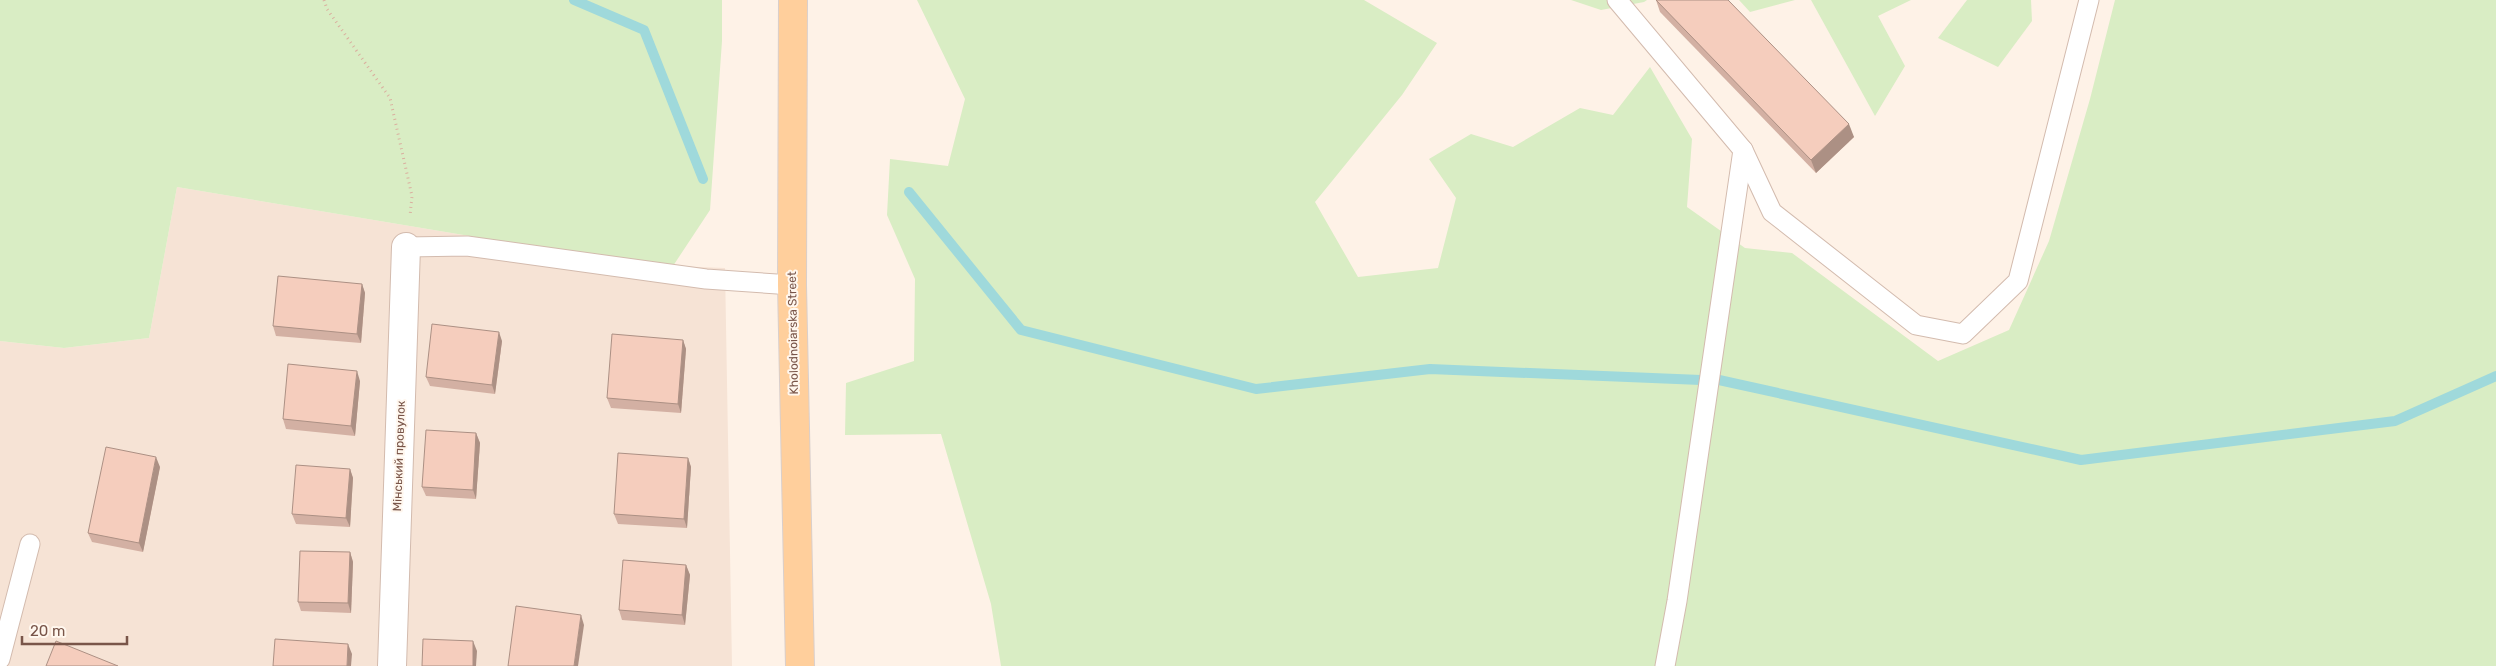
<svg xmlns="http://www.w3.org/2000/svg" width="2496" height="666" font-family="Rubik,sans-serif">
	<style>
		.residential { fill: #f6e3d5 }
		.green { fill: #d9edc4 }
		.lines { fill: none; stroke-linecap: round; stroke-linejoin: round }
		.stream { stroke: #9fd9db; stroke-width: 10 }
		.lane-casing { stroke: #d3bbae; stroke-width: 21 }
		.street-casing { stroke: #d3bbae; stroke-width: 30 }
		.primary-casing { stroke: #d9cfcc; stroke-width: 30 }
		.path { stroke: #daaf9f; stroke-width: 3; stroke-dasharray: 1 4; stroke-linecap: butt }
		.lane { stroke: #fff; stroke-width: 19 }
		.street { stroke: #fff; stroke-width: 28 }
		.primary { stroke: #ffcf9c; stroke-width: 28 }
		.wall { fill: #d3b0a3 }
		.shaded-wall { fill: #ac9084 }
		.building { fill: #f5cdbd; stroke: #ac9084 }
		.labels { text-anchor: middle; stroke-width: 4; stroke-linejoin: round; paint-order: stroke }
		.street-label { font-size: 12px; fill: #795549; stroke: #fff7ee }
	</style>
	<rect width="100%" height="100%" fill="#fef2e7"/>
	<polygon class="residential" points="177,187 511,243 673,266 725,268 732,666 0,666 0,341 64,348 149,338"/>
	<g class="green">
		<polygon points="0,0 722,0 722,41 710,210 673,266 511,243 177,187 149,338 64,348 0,341"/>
		<polygon points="917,0 1364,0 1437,43 1402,95 1315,202 1358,277 1438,268 1456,198 1429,159 1471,134 1513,147 1580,108 1613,115 1650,67 1692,139 1687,207 1745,248 1792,253 1938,361 2009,330 2049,241 2090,99 2115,0 2496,0 2496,666 1001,666 991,604 941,434 845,435 846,383 914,361 915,279 887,215 890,159 948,166 965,99"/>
		<polygon points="1571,0 1647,0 1644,2 1601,10"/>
		<polygon points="1739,0 1795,0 1750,12"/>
		<polygon points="1811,0 1911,0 1878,16 1905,66 1875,116"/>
		<polygon points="1967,0 2031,0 2032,21 1998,67 1938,38"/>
	</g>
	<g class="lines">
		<g class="stream">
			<polyline points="574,0 644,30 703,179"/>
			<polyline points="909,192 1021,330 1256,389 1430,369 1701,380"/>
			<polyline points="1719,380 2081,460 2395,421 2496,376"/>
		</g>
		<defs>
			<g id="lane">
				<polyline points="1617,0 1743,150 1772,212 1916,325 1963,334 2018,281 2089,0"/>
				<polyline points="406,247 467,246 706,279 792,285"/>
				<polyline points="0,659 30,544"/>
				<polyline points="1665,666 1677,601 1743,150"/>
			</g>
			<polyline id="street" points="392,666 406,247"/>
			<polyline id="primary" points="793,0 792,285 800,666"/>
		</defs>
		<use href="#lane" class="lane-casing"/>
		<use href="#street" class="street-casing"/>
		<use href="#primary" class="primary-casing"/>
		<polyline class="path" points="324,0 327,9 390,98 412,196 410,216"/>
		<use href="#lane" class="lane"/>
		<use href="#street" class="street"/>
		<use href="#primary" class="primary"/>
	</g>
	<g class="wall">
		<polygon points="1656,0 1728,0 1854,137 1816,173 1660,12"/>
		<polygon points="362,284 365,293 361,343 276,336 273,326"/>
		<polygon points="683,340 686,349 681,413 611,408 607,398"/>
		<polygon points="502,341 495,394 430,386 426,377"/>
		<polygon points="360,381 355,436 286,429 283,419"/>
		<polygon points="476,433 480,443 476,499 426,496 422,487"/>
		<polygon points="688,458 691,467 687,528 618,524 614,514"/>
		<polygon points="160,467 143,552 92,542 88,533"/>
		<polygon points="350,469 353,478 350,527 296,524 292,514"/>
		<polygon points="350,552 353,562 351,613 301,611 298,602"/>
		<polygon points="686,565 690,575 685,625 622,620 619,610"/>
	</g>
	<g class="shaded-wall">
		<polygon points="1849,124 1854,137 1816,173 1811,160"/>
		<polygon points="362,284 365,293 361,343 357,334"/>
		<polygon points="499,332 502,341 495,394 492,385"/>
		<polygon points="683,340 686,349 681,413 678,404"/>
		<polygon points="357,371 360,381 355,436 351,426"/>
		<polygon points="476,433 480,443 476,499 473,490"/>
		<polygon points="156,457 160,467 143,552 139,543"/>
		<polygon points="688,458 691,467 687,528 684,519"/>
		<polygon points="350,469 353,478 350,527 346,518"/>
		<polygon points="350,552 353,562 351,613 348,603"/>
		<polygon points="686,565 690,575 685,625 682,615"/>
		<polygon points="581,615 584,625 578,666 574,666"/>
		<polygon points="473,641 477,651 476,666 473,666"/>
		<polygon points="348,644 352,654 351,666 347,666"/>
	</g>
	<g class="building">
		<polygon points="1656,0 1728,0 1849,124 1811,160"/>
		<polygon points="278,276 362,284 357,334 273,326"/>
		<polygon points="432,324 499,332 492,385 426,377"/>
		<polygon points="612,334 683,340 678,404 607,398"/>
		<polygon points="288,364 357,371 351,426 283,419"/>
		<polygon points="426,430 476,433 473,490 422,487"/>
		<polygon points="106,447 156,457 139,543 88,533"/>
		<polygon points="618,453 688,458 684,519 614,514"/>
		<polygon points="296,465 350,469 346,518 292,514"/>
		<polygon points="300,551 350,552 348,603 298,602"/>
		<polygon points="623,560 686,565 682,615 619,610"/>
		<polygon points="516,606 581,615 574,666 508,666"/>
		<polygon points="275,639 348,644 347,666 273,666"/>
		<polygon points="423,639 473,641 473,666 422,666"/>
		<polygon points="56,641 118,666 46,666"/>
	</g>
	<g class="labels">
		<g class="street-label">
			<text transform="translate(793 333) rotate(-91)" y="4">Kholodnoiarska Street</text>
			<text transform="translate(399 456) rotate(-88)" y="4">Мінський провулок</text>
		</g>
	</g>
	<path d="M22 636v8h105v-8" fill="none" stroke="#795549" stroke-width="2.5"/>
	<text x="30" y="636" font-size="15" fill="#795549" stroke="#fff7ee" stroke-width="4" paint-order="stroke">20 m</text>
</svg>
